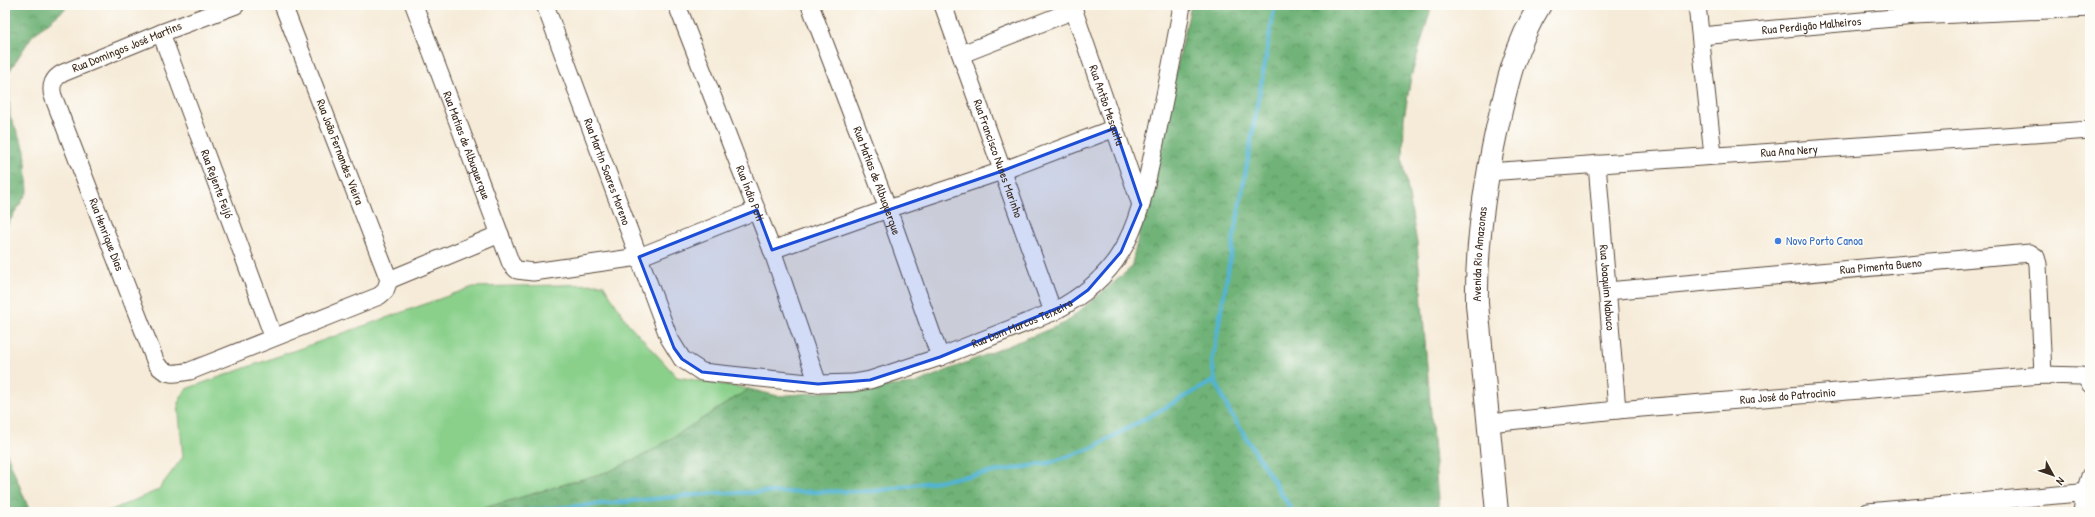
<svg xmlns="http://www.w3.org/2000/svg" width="2095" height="517" font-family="'Patrick Hand',sans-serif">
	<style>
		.green { fill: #8ad08b; stroke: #627d54 }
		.forest { fill: url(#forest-crowns); stroke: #556e4a }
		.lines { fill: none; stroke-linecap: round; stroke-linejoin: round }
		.stream { stroke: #53b4d2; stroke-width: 4.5 }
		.street-casing { stroke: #57473a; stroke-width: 19 }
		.secondary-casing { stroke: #57473a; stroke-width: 24 }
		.street { stroke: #fff; stroke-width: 17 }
		.secondary { stroke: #fff; stroke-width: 22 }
		.marked { fill: #1d4ed8; fill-opacity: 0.2; stroke: #1d4ed8; stroke-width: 3; stroke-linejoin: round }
		.shop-dot { fill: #3f7fe0; stroke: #fdfcf7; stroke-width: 1.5 }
		.labels { text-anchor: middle; stroke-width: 3.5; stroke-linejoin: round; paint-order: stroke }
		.street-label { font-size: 12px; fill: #3b2a1e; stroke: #fdfcf7 }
		.shop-label { font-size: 12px; fill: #366cbe; stroke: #fdfcf7; text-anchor: start }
	</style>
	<defs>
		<pattern id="forest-crowns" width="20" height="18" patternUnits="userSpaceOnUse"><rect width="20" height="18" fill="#6fb277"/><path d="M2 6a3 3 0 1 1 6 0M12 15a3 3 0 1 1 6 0" fill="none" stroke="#5c9161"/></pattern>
	</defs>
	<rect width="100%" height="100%" fill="#fdfcf7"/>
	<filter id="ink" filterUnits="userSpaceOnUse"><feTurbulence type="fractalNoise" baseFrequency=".025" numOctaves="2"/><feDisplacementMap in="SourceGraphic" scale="8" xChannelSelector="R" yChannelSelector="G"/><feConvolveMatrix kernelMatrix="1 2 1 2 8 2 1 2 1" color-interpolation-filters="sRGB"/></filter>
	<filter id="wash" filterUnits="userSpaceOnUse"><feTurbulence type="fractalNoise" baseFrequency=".012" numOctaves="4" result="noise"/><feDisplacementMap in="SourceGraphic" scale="16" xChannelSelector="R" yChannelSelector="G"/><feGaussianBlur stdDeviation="0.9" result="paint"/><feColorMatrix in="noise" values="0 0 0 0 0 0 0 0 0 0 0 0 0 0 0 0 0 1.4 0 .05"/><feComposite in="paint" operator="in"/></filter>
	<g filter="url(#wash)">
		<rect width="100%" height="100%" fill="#f6ebd8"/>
		<polygon class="green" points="603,284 627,322 677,377 749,389 648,453 610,471 471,512 107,512 158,490 183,457 178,403 186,389 473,287"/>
		<g class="forest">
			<polygon points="5,5 70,5 32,36 8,73 10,116 25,150 28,191 5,229"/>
			<polygon points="1191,5 1432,5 1411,77 1404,118 1403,161 1417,243 1439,512 471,512 610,471 648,453 749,389 778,396 913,384 1065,323 1131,268"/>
			<polygon points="5,449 28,507 30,512 5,512"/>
		</g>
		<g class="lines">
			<g class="stream">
				<polyline points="1275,5 1212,362 1215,380 1228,409 1293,512"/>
				<polyline points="515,512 717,493 876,491 1049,463 1092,448 1215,380"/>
			</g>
		</g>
	</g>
	<g filter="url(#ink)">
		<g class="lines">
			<defs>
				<g id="street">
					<path id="s1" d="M236,5L161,33L63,73C53,78 50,86 53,96L156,363C165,376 175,374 190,371L379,296L385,291L389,280L283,5"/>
					<path id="s2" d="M414,5L511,264L517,270L533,272L639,257L757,210"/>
					<path id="s3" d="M545,5L669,338L682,359L702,372L818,384L853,383L870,380L940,357L1053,312C1080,298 1105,279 1121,252C1140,221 1146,184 1154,148C1164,101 1174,53 1182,5"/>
					<path id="s4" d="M677,5L772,250L818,384"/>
					<path id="s5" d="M810,5L888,209L940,357"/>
					<path id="s6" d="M943,5L1053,312"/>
					<path id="s7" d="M1072,5L1141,205"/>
					<polyline points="1697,5 1713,155"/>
					<path id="s8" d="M161,33L273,336"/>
					<path id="s9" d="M1701,36L1915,16L2090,8"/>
					<polyline points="962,54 1074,10"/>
					<path id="s10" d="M1597,164L1617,410"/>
					<path id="s11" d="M1488,172L2090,130"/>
					<polyline points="772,250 888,209 1002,171 1115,128"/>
					<polyline points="389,280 500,234"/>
					<path id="s12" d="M1607,291L2030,253L2036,257L2038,264L2043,375"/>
					<path id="s13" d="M1489,423L1617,410L2043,375L2081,376L2085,377L2090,384"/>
					<polyline points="1868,512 2090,492"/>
					<polyline points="2082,512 2085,492 2090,476"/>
				</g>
				<g id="secondary">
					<path id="s14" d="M1497,512L1477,304C1476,247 1484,189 1496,133C1506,87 1515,45 1540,5"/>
				</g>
			</defs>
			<use href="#street" class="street-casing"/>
			<use href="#secondary" class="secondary-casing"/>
			<use href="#street" class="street"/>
			<use href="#secondary" class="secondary"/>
		</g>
	</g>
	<path class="marked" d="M1115,128L1141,205L1121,252L1088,290L1070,303L940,357L870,380L818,384L702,372L682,359L674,348L639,257L757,210L772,250L1002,171Z"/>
	<circle class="shop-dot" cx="1778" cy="241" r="4"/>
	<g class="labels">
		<g class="street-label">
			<text dy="4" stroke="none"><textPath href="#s9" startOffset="111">Rua Perdigão Malheiros</textPath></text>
			<text transform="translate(127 47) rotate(-22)" y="4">Rua Domingos José Martins</text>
			<text dy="4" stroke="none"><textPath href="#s7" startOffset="106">Rua Antão Mesquita</textPath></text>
			<text dy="4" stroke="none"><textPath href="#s2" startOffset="150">Rua Matias de Albuquerque</textPath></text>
			<text dy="4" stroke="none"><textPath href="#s11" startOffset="302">Rua Ana Nery</textPath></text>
			<text transform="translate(340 152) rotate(69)" y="4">Rua João Fernandes Vieira</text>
			<text dy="4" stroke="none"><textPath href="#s6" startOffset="163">Rua Francisco Nunes Marinho</textPath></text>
			<text dy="4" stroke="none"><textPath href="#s3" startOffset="178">Rua Martin Soares Moreno</textPath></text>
			<text dy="4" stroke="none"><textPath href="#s5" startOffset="188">Rua Matias de Albuquerque</textPath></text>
			<text dy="4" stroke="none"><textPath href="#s8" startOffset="161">Rua Rejente Feijó</textPath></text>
			<text dy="4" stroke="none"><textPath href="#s4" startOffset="202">Rua Índio Poti</textPath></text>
			<text dy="4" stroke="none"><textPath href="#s1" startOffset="362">Rua Henrique Dias</textPath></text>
			<text dy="4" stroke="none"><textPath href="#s14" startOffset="259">Avenida Rio Amazonas</textPath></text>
			<text dy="4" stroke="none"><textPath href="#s12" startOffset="275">Rua Pimenta Bueno</textPath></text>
			<text dy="4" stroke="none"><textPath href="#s10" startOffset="124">Rua Joaquim Nabuco</textPath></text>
			<text dy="4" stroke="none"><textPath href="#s3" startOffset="735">Rua Dom Marcos Teixeira</textPath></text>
			<text dy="4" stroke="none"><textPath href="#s13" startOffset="300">Rua José do Patrocinio</textPath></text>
		</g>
		<g class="shop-label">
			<text x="1786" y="245">Novo Porto Canoa</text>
		</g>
	</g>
	<rect width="2095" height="517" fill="none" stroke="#fdfcf7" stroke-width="20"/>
	<g transform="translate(2053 475) rotate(130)" stroke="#fdfcf7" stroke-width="3" paint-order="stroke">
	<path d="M0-3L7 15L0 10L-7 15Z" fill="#3b2a1e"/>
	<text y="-6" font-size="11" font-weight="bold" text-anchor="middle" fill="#3b2a1e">N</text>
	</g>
</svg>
